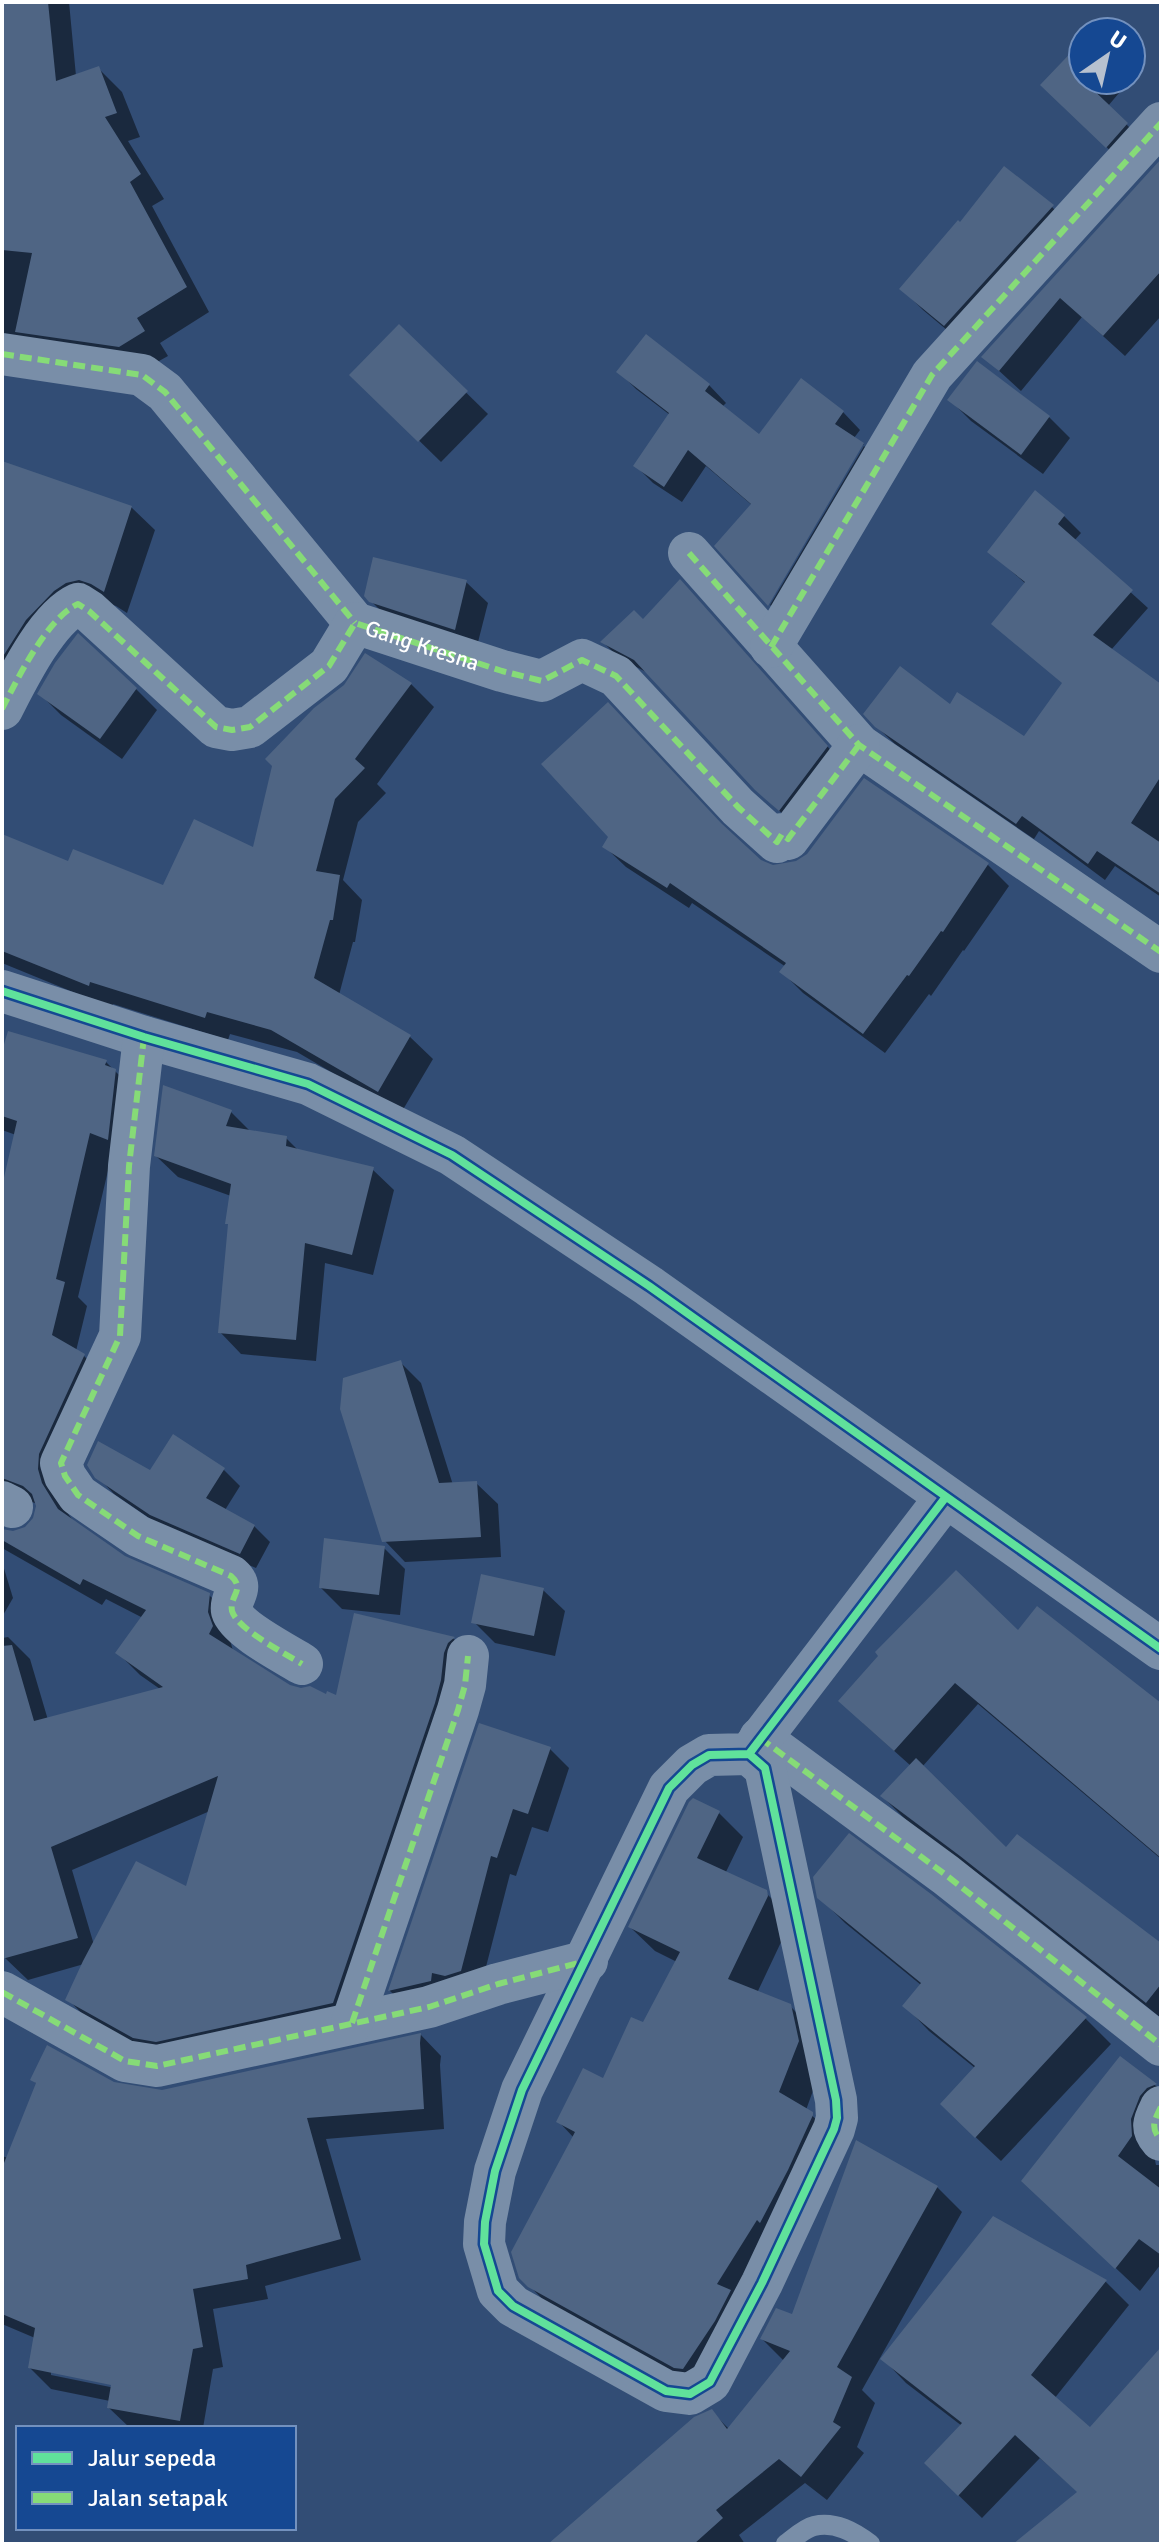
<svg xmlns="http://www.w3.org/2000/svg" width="1163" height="2546" font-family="Signika,sans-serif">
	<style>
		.shadow { fill: #0007; fill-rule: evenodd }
		.building { fill: #4f6584 }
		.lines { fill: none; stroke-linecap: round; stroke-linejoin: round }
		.service { stroke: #798ea8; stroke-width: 20 }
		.minor { stroke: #798ea8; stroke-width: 42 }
		.quiet { stroke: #86db77; stroke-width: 6; stroke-dasharray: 12 6; stroke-linecap: butt }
		.cycleway-casing { stroke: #154892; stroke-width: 13 }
		.cycleway { stroke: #60e19b; stroke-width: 8 }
		.labels { text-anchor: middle; stroke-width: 6; stroke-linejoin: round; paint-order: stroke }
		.street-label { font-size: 22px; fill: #fff; stroke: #154892 }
	</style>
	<rect width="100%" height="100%" fill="#324d75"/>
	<g class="shadow">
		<polygon points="2,2 69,2 76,76 98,68 122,92 140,137 128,141 164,199 152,206 209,312 160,343 168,356 143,370 2,367"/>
		<polygon points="1083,43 1083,80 1130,80 1108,106 1144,142 1124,164 1060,102"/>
		<polygon points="1131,64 1138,71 1131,79"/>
		<polygon points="1161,161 1161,316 1125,356 1082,317 1021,391 984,357"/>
		<polygon points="1005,169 1052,207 1073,228 966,346 923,310 902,289 960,224"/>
		<polygon points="399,327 488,414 441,462 352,375"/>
		<polygon points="619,372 709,385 726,403 722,407 759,436 802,381 843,412 860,430 854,438 864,445 860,445 753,506 706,466 682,502 653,483 636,466 670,415 636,389"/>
		<polygon points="950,400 1049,417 1070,438 1043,474 971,421"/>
		<polygon points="864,446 880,462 786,621 770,605"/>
		<polygon points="2,463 131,507 155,530 127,613 116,606 103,602 89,606 2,727"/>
		<polygon points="1064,516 1081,533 1074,541 1148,608 1111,650 1161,686 1161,897 1115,866 1105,880 1039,831 1034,839 895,744 876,726 950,707 1025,739 1064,684 994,624 1026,584 990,552"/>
		<polygon points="466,582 488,603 476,650 393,623 371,601"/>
		<polygon points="696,598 843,764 796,826 774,806 650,674 619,658 603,642"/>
		<polygon points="411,684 434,707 377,784 386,793 358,822 343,880 362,900 355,942 353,942 339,995 409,1036 433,1059 401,1113 297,1052 230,1034 228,1040 113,1004 112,1008 2,963 2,836 69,864 164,887 255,849"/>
		<polygon points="136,689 157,710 122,759 61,715 39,693"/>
		<polygon points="729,833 760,862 772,868 988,865 1009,886 964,951 963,950 931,996 929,994 885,1053 803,993 782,972 786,967 692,903 689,908 626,867 604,846"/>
		<path d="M2,1058L106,1062L137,1093L112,1154L78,1297L87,1306L76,1351L84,1356L106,1378L64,1508L76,1525L123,1558L209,1595L231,1617L229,1636L233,1651L290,1687L337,1698L356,1616L454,1639L475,1660L355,2025L180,2063L90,2022L68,1999L84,1964L28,1980L5,1958L2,1946V1638L8,1637L30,1659L48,1720L160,1689L140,1675L118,1653L143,1618L106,1599L102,1605L2,1548V1531L14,1533L27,1528L36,1518L37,1504L25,1499L2,1514V1195L16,1135L2,1130ZM210,1811L187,1888L94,1945L72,1870Z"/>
		<polygon points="231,1112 251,1132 286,1138 300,1152 372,1169 394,1190 373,1275 325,1263 316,1361 241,1354 220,1332 230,1226 227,1223 231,1196 178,1177 156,1156"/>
		<polygon points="400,1362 421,1383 453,1485 476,1483 498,1504 501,1557 405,1562 384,1540"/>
		<polygon points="173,1437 224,1470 240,1486 225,1510 254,1526 270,1542 256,1568 168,1531 114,1494 97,1476 150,1472"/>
		<polygon points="384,1548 405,1569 400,1615 342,1609 321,1588"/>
		<polygon points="2,1562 13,1598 2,1617"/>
		<polygon points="543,1590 565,1611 555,1656 495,1643 474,1622"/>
		<polygon points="1018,1633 1159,1704 1161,1701 1161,1859 978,1704 922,1767 1006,1850 1161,1946 1161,2018 992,1884 911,1825 882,1796 911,1766 863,1723"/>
		<polygon points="480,1725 550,1749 569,1768 548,1832 532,1827 516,1876 510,1874 480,1990 409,2009 390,1991"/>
		<polygon points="719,1813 743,1837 725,1874 765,1892 790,1917 791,1921 757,1993 790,2006 815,2031 822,2066 806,2110 836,2138 708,2392 554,2311 521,2277 574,2138 559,2122 604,2081 644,2025 677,1962 655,1951 630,1927"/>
		<polygon points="930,1896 1086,2019 1111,2044 1001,2161 967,2129 975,2068 929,2031 905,2006 921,1985 845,1923 819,1897"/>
		<path d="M421,2035L441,2056L440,2065L444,2129L326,2139L361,2260L265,2286L268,2299L213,2309L223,2367L213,2369L203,2428H130L109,2408L110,2401L51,2389L30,2368L35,2338L2,2324V2156L8,2158L37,2084L33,2080L113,2084L162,2092ZM51,2371L121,2385L120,2389L51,2375Z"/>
		<polygon points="1121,2058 1161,2090 1153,2150 1156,2165 1161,2165 1161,2264 1140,2291 1048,2204"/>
		<polygon points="937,2187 962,2212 862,2390 875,2403 857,2447 864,2453 827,2500 805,2483 739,2535 745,2544 564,2544 711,2411 730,2430 784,2361 762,2339 793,2316"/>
		<polygon points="1105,2281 1129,2305 1054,2399 1090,2430 1161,2350 1161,2544 1016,2544 1079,2493 1040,2458 982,2518 950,2487 962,2426 906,2383 883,2359"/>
	</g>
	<g class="building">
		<polygon points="2,2 48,2 56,81 99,66 117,113 105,117 141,174 130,182 187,287 137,318 145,331 119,347 15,332 32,253 2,250"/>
		<polygon points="1083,40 1083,80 1128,123 1106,148 1040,85"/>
		<polygon points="1161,159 1161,271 1103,336 1060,298 999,371 981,357"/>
		<polygon points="1004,166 1054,205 944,326 899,289 958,220 960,222"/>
		<polygon points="399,324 468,391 418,442 349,375"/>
		<polygon points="646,334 710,384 705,391 759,434 801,378 844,411 835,424 864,443 768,606 714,546 751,504 688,450 664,487 633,466 669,413 616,372"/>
		<polygon points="977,361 1050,416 1021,455 947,400"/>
		<polygon points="2,461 132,506 104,592 91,584 79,580 66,583 54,591 26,620 2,658"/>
		<polygon points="1035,490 1065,515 1058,524 1133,590 1093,635 1161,684 1161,776 1131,823 1161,843 1161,894 1097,851 1088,864 1022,816 1016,824 875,727 863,714 900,666 950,704 957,692 1024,736 1062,683 991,624 1025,582 987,552"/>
		<polygon points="373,557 467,580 455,630 369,602 364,596"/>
		<polygon points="680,579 828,746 779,811 755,790 634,660 600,642 634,610 643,619"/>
		<polygon points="78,633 137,688 100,739 37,694 55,663"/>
		<polygon points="365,653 412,683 355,759 365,768 335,799 316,871 340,875 333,920 330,920 314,978 411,1035 378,1092 271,1030 207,1012 205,1018 90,982 89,986 2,951 2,834 68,861 73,849 163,885 194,819 253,847 272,766 265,759 314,708 344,685"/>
		<polygon points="608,702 721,823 761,860 773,865 796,861 807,854 864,778 989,863 943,932 941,931 909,976 907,975 863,1034 779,972 786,963 670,883 667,888 602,847 608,837 541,764"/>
		<polygon points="8,1031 107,1060 105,1065 116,1069 108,1140 90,1133 56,1279 65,1282 52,1335 85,1354 39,1454 38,1469 42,1483 58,1509 125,1556 210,1593 208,1612 213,1626 209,1634 290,1685 301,1688 310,1686 326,1694 327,1691 336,1695 354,1613 455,1637 448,1643 444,1653 441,1680 435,1703 333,2003 156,2042 133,2038 65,2000 83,1961 136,1861 186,1886 218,1776 51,1847 78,1938 2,1959 2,1646 12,1645 34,1721 163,1687 115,1653 146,1610 83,1579 80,1585 2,1540 2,1529 13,1531 25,1527 33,1518 36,1506 32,1494 23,1486 2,1478 2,1186 17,1121 2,1116 2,1051"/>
		<polygon points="163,1085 232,1110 226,1126 287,1136 286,1146 374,1167 352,1255 305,1243 296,1340 218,1333 228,1224 225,1224 231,1184 154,1156"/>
		<polygon points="401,1360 439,1483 477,1481 481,1537 382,1542 340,1409 343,1378"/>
		<polygon points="173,1434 225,1468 206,1498 255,1525 240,1554 150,1515 95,1478 87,1465 98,1441 150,1470"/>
		<polygon points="324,1538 385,1546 379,1595 319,1588"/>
		<polygon points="956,1570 1018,1630 1037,1606 1161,1703 1161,1858 955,1683 894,1751 838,1701 878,1656 875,1652"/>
		<polygon points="481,1574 544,1588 534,1636 471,1623"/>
		<polygon points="479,1723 551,1747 528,1814 513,1809 497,1858 491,1856 461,1971 445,1976 432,1973 431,1981 388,1991"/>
		<polygon points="916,1758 1006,1847 1017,1834 1161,1943 1161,1984 1146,2003 960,1856 880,1796"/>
		<polygon points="693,1798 720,1811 697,1858 767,1890 768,1896 728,1979 791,2004 799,2041 779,2092 813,2112 813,2115 788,2170 760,2223 757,2220 717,2284 731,2290 715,2321 683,2369 674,2368 528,2287 519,2278 511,2252 575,2132 556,2122 583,2068 603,2078 631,2017 643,2022 680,1952 628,1927 689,1802"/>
		<polygon points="849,1833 931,1894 1087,2017 975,2138 940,2104 975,2066 902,2006 921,1983 817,1898 813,1877"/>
		<polygon points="421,2033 420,2043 424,2109 307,2118 341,2239 246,2265 248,2279 193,2289 203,2347 193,2349 180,2421 107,2408 111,2385 28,2368 35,2328 2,2314 2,2168 36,2083 30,2080 47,2045 114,2082 162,2090"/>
		<polygon points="1120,2056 1157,2084 1147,2088 1140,2096 1131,2119 1132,2136 1118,2156 1161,2189 1161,2255 1139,2239 1115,2269 1021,2181"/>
		<polygon points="856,2140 938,2186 837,2367 852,2377 833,2422 841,2427 801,2477 779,2459 716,2510 723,2518 694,2544 548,2544 694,2417 712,2409 727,2429 790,2351 760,2339 776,2308 792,2314"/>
		<polygon points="993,2216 1107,2280 1031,2375 1090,2427 1161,2347 1161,2544 1013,2544 1077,2492 1015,2435 958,2496 924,2463 962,2423 880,2359"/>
	</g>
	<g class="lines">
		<path class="service" d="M786,2544C794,2538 805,2528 814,2526C835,2521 854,2532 870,2544"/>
		<g class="minor">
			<polyline points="2,354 142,375 165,392 355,623"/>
			<polyline points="689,553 859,745 1161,952"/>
			<polyline points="771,647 932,375 1161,123"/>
			<path id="s1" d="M2,709C18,678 47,618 78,604L89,611L216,727L232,730L250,727L329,666L355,623L502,671L542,681L582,660L616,676L738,807L777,842L782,834L788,839L859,745"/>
			<polyline points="2,991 144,1037 308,1084 452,1155 649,1286 1161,1649"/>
			<path d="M144,1037L129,1166L120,1336L61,1463L65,1476L78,1495L138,1536L231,1576C246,1589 229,1596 232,1611C237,1629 286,1654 302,1664"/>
			<polyline points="2,1502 12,1507"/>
			<polyline points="760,1738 946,1875 1161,2045"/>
			<polyline points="749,1754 765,1768 836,2100 837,2118 834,2129 762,2283 710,2382 690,2394 666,2391 513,2306 498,2291 484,2244 485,2222 495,2171 522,2090 669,1788 692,1765 709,1755 749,1754 945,1498"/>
			<polyline points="2,1992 125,2061 157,2066 429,2007 498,1984 587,1961"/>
			<polyline points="352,2023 458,1710 465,1685 468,1656"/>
			<path d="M1161,2107C1154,2121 1150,2128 1161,2140"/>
		</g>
		<g class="quiet">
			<polyline points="2,354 142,375 165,392 355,623"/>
			<polyline points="689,553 859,745 1161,952"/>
			<polyline points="771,647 932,375 1161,123"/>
			<path d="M2,709C18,678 47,618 78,604L89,611L216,727L232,730L250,727L329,666L355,623L502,671L542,681L582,660L616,676L738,807L777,842L782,834L788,839L859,745"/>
			<path d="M144,1037L129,1166L120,1336L61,1463L65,1476L78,1495L138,1536L231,1576C246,1589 229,1596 232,1611C237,1629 286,1654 302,1664"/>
			<polyline points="760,1738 946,1875 1161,2045"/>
			<polyline points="2,1992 125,2061 157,2066 429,2007 498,1984 586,1961"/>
			<polyline points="352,2023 458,1710 465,1685 468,1656"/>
			<path d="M1161,2107C1154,2121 1150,2128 1161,2140"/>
		</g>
		<defs>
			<g id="cycleway">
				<polyline points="2,991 144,1037 308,1084 452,1155 649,1286 1161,1649"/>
				<polyline points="749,1754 765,1768 836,2100 837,2118 834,2129 762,2283 710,2382 690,2394 666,2391 513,2306 498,2291 484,2244 485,2222 495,2171 522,2090 669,1788 692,1765 709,1755 749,1754 945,1498"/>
			</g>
		</defs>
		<use href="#cycleway" class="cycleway-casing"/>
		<use href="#cycleway" class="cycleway"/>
	</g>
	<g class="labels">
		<g class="street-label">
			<text dy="8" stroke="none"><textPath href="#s1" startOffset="572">Gang Kresna</textPath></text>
		</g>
	</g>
	<rect width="1163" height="2546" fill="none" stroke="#ffffff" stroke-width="8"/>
	<rect x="16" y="2426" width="280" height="104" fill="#154892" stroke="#7391be" stroke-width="2"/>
	<rect x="32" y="2452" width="40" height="12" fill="#60e19b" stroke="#7391be" stroke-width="2"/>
	<text x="88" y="2466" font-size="24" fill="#ffffff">Jalur sepeda</text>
	<rect x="32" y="2492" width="40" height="12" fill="#86db77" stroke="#7391be" stroke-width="2"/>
	<text x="88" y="2506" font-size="24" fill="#ffffff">Jalan setapak</text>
	<g transform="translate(1107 56) rotate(34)"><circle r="38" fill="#154892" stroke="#7391be" stroke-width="2"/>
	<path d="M0-6L14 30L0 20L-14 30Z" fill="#b7c1cf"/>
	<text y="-12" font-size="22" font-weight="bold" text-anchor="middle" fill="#ffffff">U</text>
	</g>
</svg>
